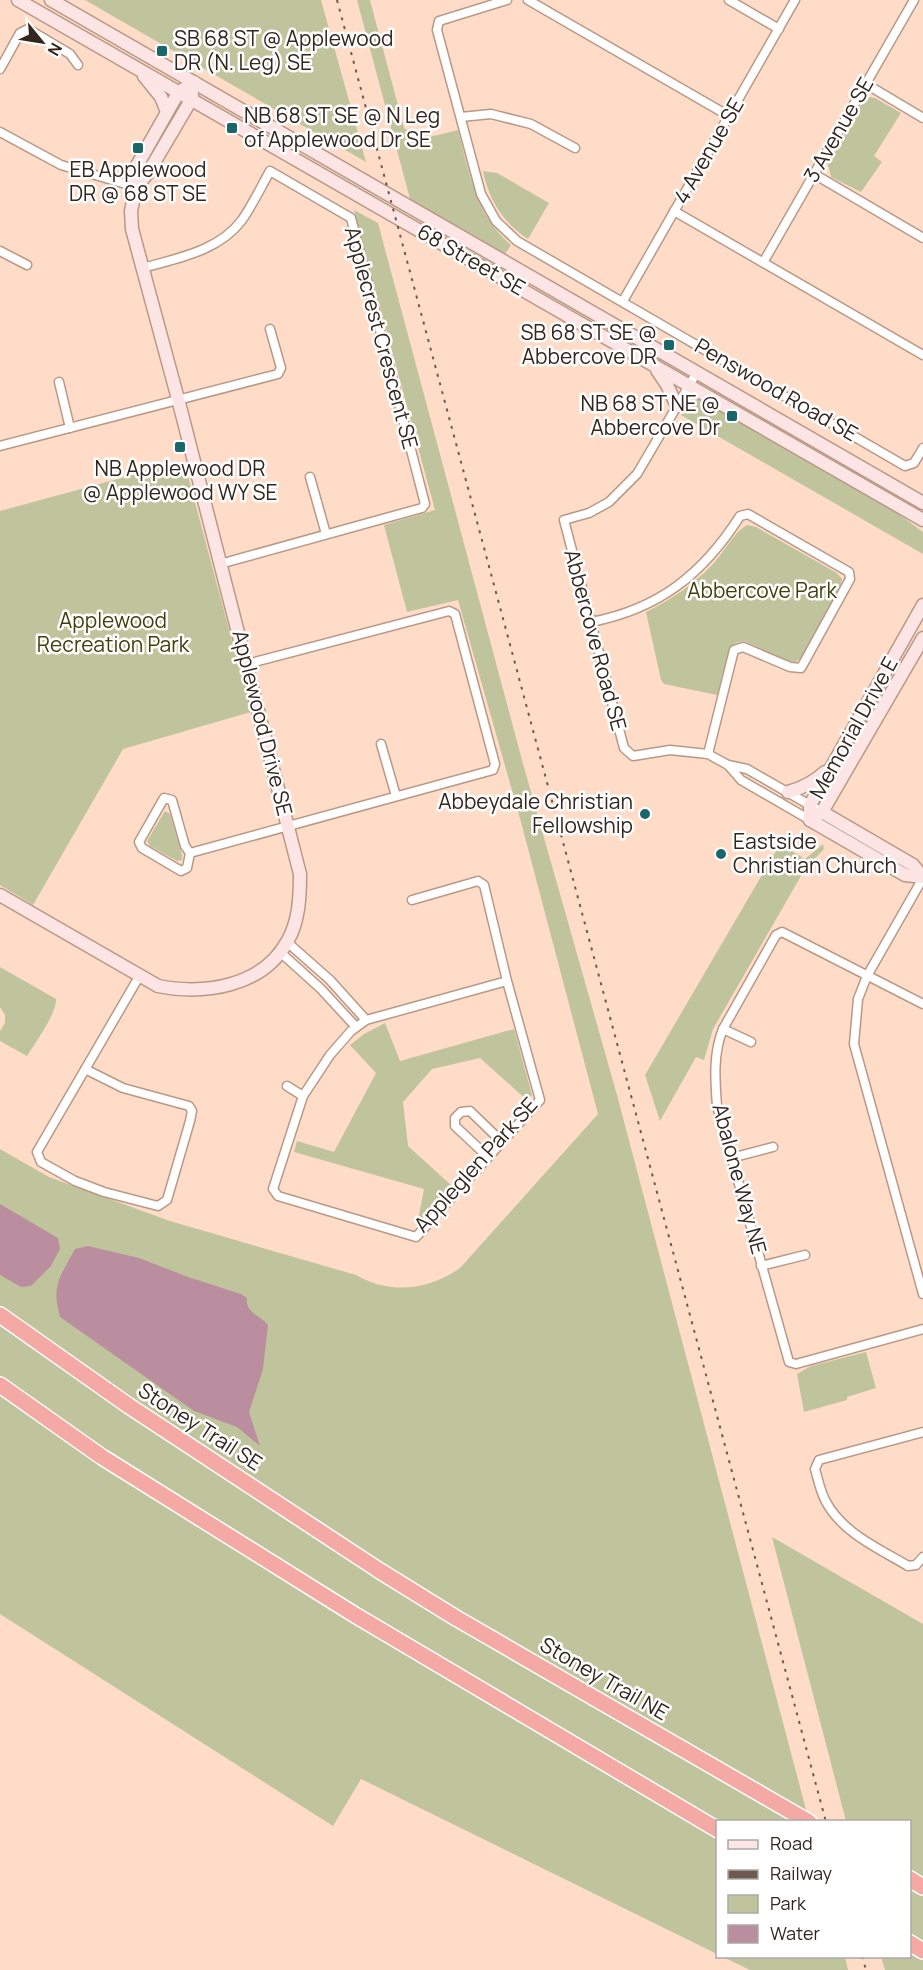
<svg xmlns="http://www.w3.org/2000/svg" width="923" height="1970" font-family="Manrope,sans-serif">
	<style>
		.green { fill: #c0c49c }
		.water { fill: #bb8e9f }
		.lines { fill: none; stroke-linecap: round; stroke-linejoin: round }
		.street-casing { stroke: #b99986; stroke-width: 11 }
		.secondary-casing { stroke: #b99986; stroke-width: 15 }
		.highway-casing { stroke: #fff; stroke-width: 18 }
		.street { stroke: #fff; stroke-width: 8 }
		.secondary { stroke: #fce5e4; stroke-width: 12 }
		.highway { stroke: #f5a9a4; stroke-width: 15 }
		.rail { stroke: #6c5a4e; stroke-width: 2; stroke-dasharray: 3 6; stroke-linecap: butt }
		.poi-dot { fill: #1a676b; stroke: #fff; stroke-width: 2 }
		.labels { text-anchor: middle; stroke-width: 5; stroke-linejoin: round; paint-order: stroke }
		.poi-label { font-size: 21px; fill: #32261e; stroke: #fff; text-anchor: start }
		.street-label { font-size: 21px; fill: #32261e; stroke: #fff }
		.park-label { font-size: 21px; fill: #3f410d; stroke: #fff }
	</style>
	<rect width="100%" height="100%" fill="#ffdcc8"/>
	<g class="green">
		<polygon points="85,0 321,0 366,162"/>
		<path d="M357,0H370L404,128L421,139L458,130C469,172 476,215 511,245L505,254L410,199Z"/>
		<polygon points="869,97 875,98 901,113 874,156 882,162 861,192 831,177 828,165 863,101"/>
		<path d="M483,171L497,173L549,203L528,239C503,223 489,200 483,171Z"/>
		<path d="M354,210L378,223L522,760L617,1095L809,1821L718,1822L717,1954L361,1779L333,1826L0,1614V1149L49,1177L170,1221L356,1275C390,1295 429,1290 460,1268L598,1114L521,822L458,600L407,612L384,525L435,510Z"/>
		<polygon points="697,399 703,400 882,502 923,532 923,554 681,415 686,406"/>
		<polygon points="184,461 251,712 123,749 33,905 0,885 0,511"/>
		<path d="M748,525L756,527L837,573L842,579L840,587L801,658L796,662L786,661L744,641C735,642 732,644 729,651L717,695L664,684L661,680L646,612C671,600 694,584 714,563C724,552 736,529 748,525Z"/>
		<polygon points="165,811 170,814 182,855 182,860 177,861 150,846 147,841"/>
		<polygon points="780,844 805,859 823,844 824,849 805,869 713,1029 704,1060 696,1057 660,1121 645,1075"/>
		<path d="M0,967L56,999C57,1013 35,1043 27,1056L0,1041V1031L5,1023V1015L0,1007Z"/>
		<polygon points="385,1023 400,1061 514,1029 532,1095 528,1101 480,1058 432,1069 403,1102 408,1146 451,1185 417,1225 424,1189 294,1152 297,1141 334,1152 376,1073 350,1045 364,1034"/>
		<polygon points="866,1352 876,1388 847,1397 847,1400 804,1412 797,1374 811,1366"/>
		<polygon points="772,1537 923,1624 923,1970 885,1970 881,1957 910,1956 910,1822 846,1821"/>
		<polygon points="723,1957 845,1957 848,1970 750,1970"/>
	</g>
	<g class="water">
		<polygon points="0,1204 58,1238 60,1249 51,1266 31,1286 21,1287 0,1275"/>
		<path d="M88,1246L139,1258L188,1277L241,1294L247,1298C245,1313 260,1315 268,1325L263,1369L249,1412L260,1446L237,1427L194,1411L60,1317C51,1285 60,1277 75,1249Z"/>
	</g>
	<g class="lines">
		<defs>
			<g id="street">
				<polyline points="507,0 439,21 437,30 481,194 496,221 517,241 905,466 914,463 923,448"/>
				<polyline points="528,0 729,116"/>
				<polyline points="729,0 779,29"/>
				<polyline points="0,69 20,33 28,29 70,54 78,65"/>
				<polyline points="866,84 923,118"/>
				<polyline points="461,117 491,114 531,124 575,148"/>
				<polyline points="0,132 61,165 136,187"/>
				<polyline points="814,174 923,238"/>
				<polyline points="674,211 923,355"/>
				<polyline points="0,251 27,265"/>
				<polyline points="764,261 914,0"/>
				<path d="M143,268C178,258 219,251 242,220C253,204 261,187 270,171L351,218L425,504L422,508L220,564"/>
				<polyline points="623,301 795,0"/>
				<polyline points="697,372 637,474 609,502 589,513 564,520 624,748 633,756 670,750 708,754 728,765 741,780 810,820"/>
				<polyline points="59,382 70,428"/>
				<polyline points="0,446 278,374 281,368 270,329"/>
				<polyline points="310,477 326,534"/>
				<path d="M591,622C659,609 703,574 740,516L748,514L849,572L850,579L801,668L790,667L743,647L734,650L708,754"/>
				<polyline points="381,744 396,796"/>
				<polyline points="728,765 747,769 822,812"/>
				<polygon points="164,798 172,800 185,846 190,853 187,868 181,871 142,848 139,842"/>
				<polyline points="190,853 493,770 495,764 455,614 449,611 247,664"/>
				<polyline points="923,878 867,976 858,999 854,1044 923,1294"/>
				<polyline points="412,900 478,881 484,885 507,981 540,1100 416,1237 278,1196 273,1189 303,1096 330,1055 351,1031 366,1020 507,981"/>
				<polyline points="287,942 330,980 366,1020"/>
				<polyline points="280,952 321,989 356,1027"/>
				<path d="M923,1004L782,932L776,935L723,1029C713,1053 715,1080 717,1106L789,1362L796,1364L923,1329"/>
				<polyline points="723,1029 751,1042"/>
				<polyline points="85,1069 123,1088 189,1106 192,1111 190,1121 167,1200 158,1206 104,1192 75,1181 41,1162 37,1152 140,975"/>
				<polyline points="287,1086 303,1096"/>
				<polyline points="487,1156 455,1126 455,1118 461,1112 470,1111 501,1141"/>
				<polyline points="731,1158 773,1147"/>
				<polyline points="761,1266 805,1255"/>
				<path d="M923,1432L819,1460L815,1469C818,1479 820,1490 825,1500C842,1533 878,1548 908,1566L916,1565L923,1557"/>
			</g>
			<g id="secondary">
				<polyline points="18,0 923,520"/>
				<polyline points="51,0 923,503"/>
				<polyline points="144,76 161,97 167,112"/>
				<polyline points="136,187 148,173 191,100 192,94"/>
				<polyline points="657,370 667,385 677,406"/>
				<path d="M788,792C803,788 814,782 825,772"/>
				<polyline points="822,812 913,865 923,877"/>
				<polyline points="810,820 810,805 923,605"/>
				<polyline points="810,820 822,812 923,638"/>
				<polyline points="810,820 905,875 923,877"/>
				<path d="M0,895L158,986C204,995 262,987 287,942C299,922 300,897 300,874L178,399L132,229L131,211L136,187L135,169L178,93L194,82"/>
			</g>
			<g id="highway">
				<polyline points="0,1315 129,1406 380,1571 456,1618 809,1822"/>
				<polyline points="0,1385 102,1457 355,1615 718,1830"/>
				<polyline points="910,1879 923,1887"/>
				<polyline points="910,1943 923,1951"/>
			</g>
		</defs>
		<use href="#street" class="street-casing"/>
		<use href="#secondary" class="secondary-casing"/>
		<use href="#highway" class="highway-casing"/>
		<use href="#street" class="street"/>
		<use href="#secondary" class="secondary"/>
		<use href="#highway" class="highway"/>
		<g class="rail">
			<polyline points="337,0 826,1822"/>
			<polyline points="862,1956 866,1970"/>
		</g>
	</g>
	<g class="poi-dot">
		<rect x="156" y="45" width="12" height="12" rx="3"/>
		<rect x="226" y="122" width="12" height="12" rx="3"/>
		<rect x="132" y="142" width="12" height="12" rx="3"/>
		<rect x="663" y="339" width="12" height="12" rx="3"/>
		<rect x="726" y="410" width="12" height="12" rx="3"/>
		<rect x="174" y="441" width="12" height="12" rx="3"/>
		<circle cx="645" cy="814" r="6"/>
		<circle cx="721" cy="854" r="6"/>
	</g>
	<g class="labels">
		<g class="poi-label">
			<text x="174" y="46">SB 68 ST @ Applewood<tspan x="174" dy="24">DR (N. Leg) SE</tspan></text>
			<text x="244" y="123">NB 68 ST SE @ N Leg<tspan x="244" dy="24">of Applewood Dr SE</tspan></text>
			<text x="138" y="177" text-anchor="middle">EB Applewood<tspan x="138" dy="24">DR @ 68 ST SE</tspan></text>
			<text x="657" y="340" text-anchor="end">SB 68 ST SE @<tspan x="657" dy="24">Abbercove DR</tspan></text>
			<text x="720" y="411" text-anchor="end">NB 68 ST NE @<tspan x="720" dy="24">Abbercove Dr</tspan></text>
			<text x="180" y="476" text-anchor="middle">NB Applewood DR<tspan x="180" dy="24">@ Applewood WY SE</tspan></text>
			<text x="633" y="809" text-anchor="end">Abbeydale Christian<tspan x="633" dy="24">Fellowship</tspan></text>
			<text x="733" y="849">Eastside<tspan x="733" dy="24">Christian Church</tspan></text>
		</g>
		<g class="street-label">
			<text transform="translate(839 130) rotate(-60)" y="7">3 Avenue SE</text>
			<text transform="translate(709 151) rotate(-60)" y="7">4 Avenue SE</text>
			<text transform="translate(471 260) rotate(30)" y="7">68 Street SE</text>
			<text transform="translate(381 338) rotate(75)" y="7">Applecrest Crescent SE</text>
			<text transform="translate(776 390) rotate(30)" y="7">Penswood Road SE</text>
			<text transform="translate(595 640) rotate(75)" y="7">Abbercove Road SE</text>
			<text transform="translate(262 723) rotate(76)" y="7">Applewood Drive SE</text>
			<text transform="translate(854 728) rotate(-61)" y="7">Memorial Drive E</text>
			<text transform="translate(476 1165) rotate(-48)" y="7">Appleglen Park SE</text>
			<text transform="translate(739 1179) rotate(75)" y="7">Abalone Way NE</text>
			<text transform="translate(200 1427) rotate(33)" y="7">Stoney Trail SE</text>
			<text transform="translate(604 1679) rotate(30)" y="7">Stoney Trail NE</text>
		</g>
		<g class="park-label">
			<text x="762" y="598">Abbercove Park</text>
			<text x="113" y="628">Applewood<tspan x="113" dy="24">Recreation Park</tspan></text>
		</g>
	</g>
	<rect x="716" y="1820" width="195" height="138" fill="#ffffff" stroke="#ada8a5" stroke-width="1.5"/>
	<rect x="728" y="1840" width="30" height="9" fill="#fce5e4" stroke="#ada8a5" stroke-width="1.5"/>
	<text x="770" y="1850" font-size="18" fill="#32261e">Road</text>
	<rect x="728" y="1870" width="30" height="9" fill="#6c5a4e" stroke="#ada8a5" stroke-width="1.5"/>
	<text x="770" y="1880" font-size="18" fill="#32261e">Railway</text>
	<rect x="728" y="1895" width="30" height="18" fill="#c0c49c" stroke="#ada8a5" stroke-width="1.5"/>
	<text x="770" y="1910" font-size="18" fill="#32261e">Park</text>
	<rect x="728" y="1925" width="30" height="18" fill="#bb8e9f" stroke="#ada8a5" stroke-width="1.5"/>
	<text x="770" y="1940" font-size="18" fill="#32261e">Water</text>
	<g transform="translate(42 42) rotate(120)" stroke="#ffffff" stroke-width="4.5" paint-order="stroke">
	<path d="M0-4.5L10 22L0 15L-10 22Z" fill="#32261e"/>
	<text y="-9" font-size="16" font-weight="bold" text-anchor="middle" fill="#32261e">N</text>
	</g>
</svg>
